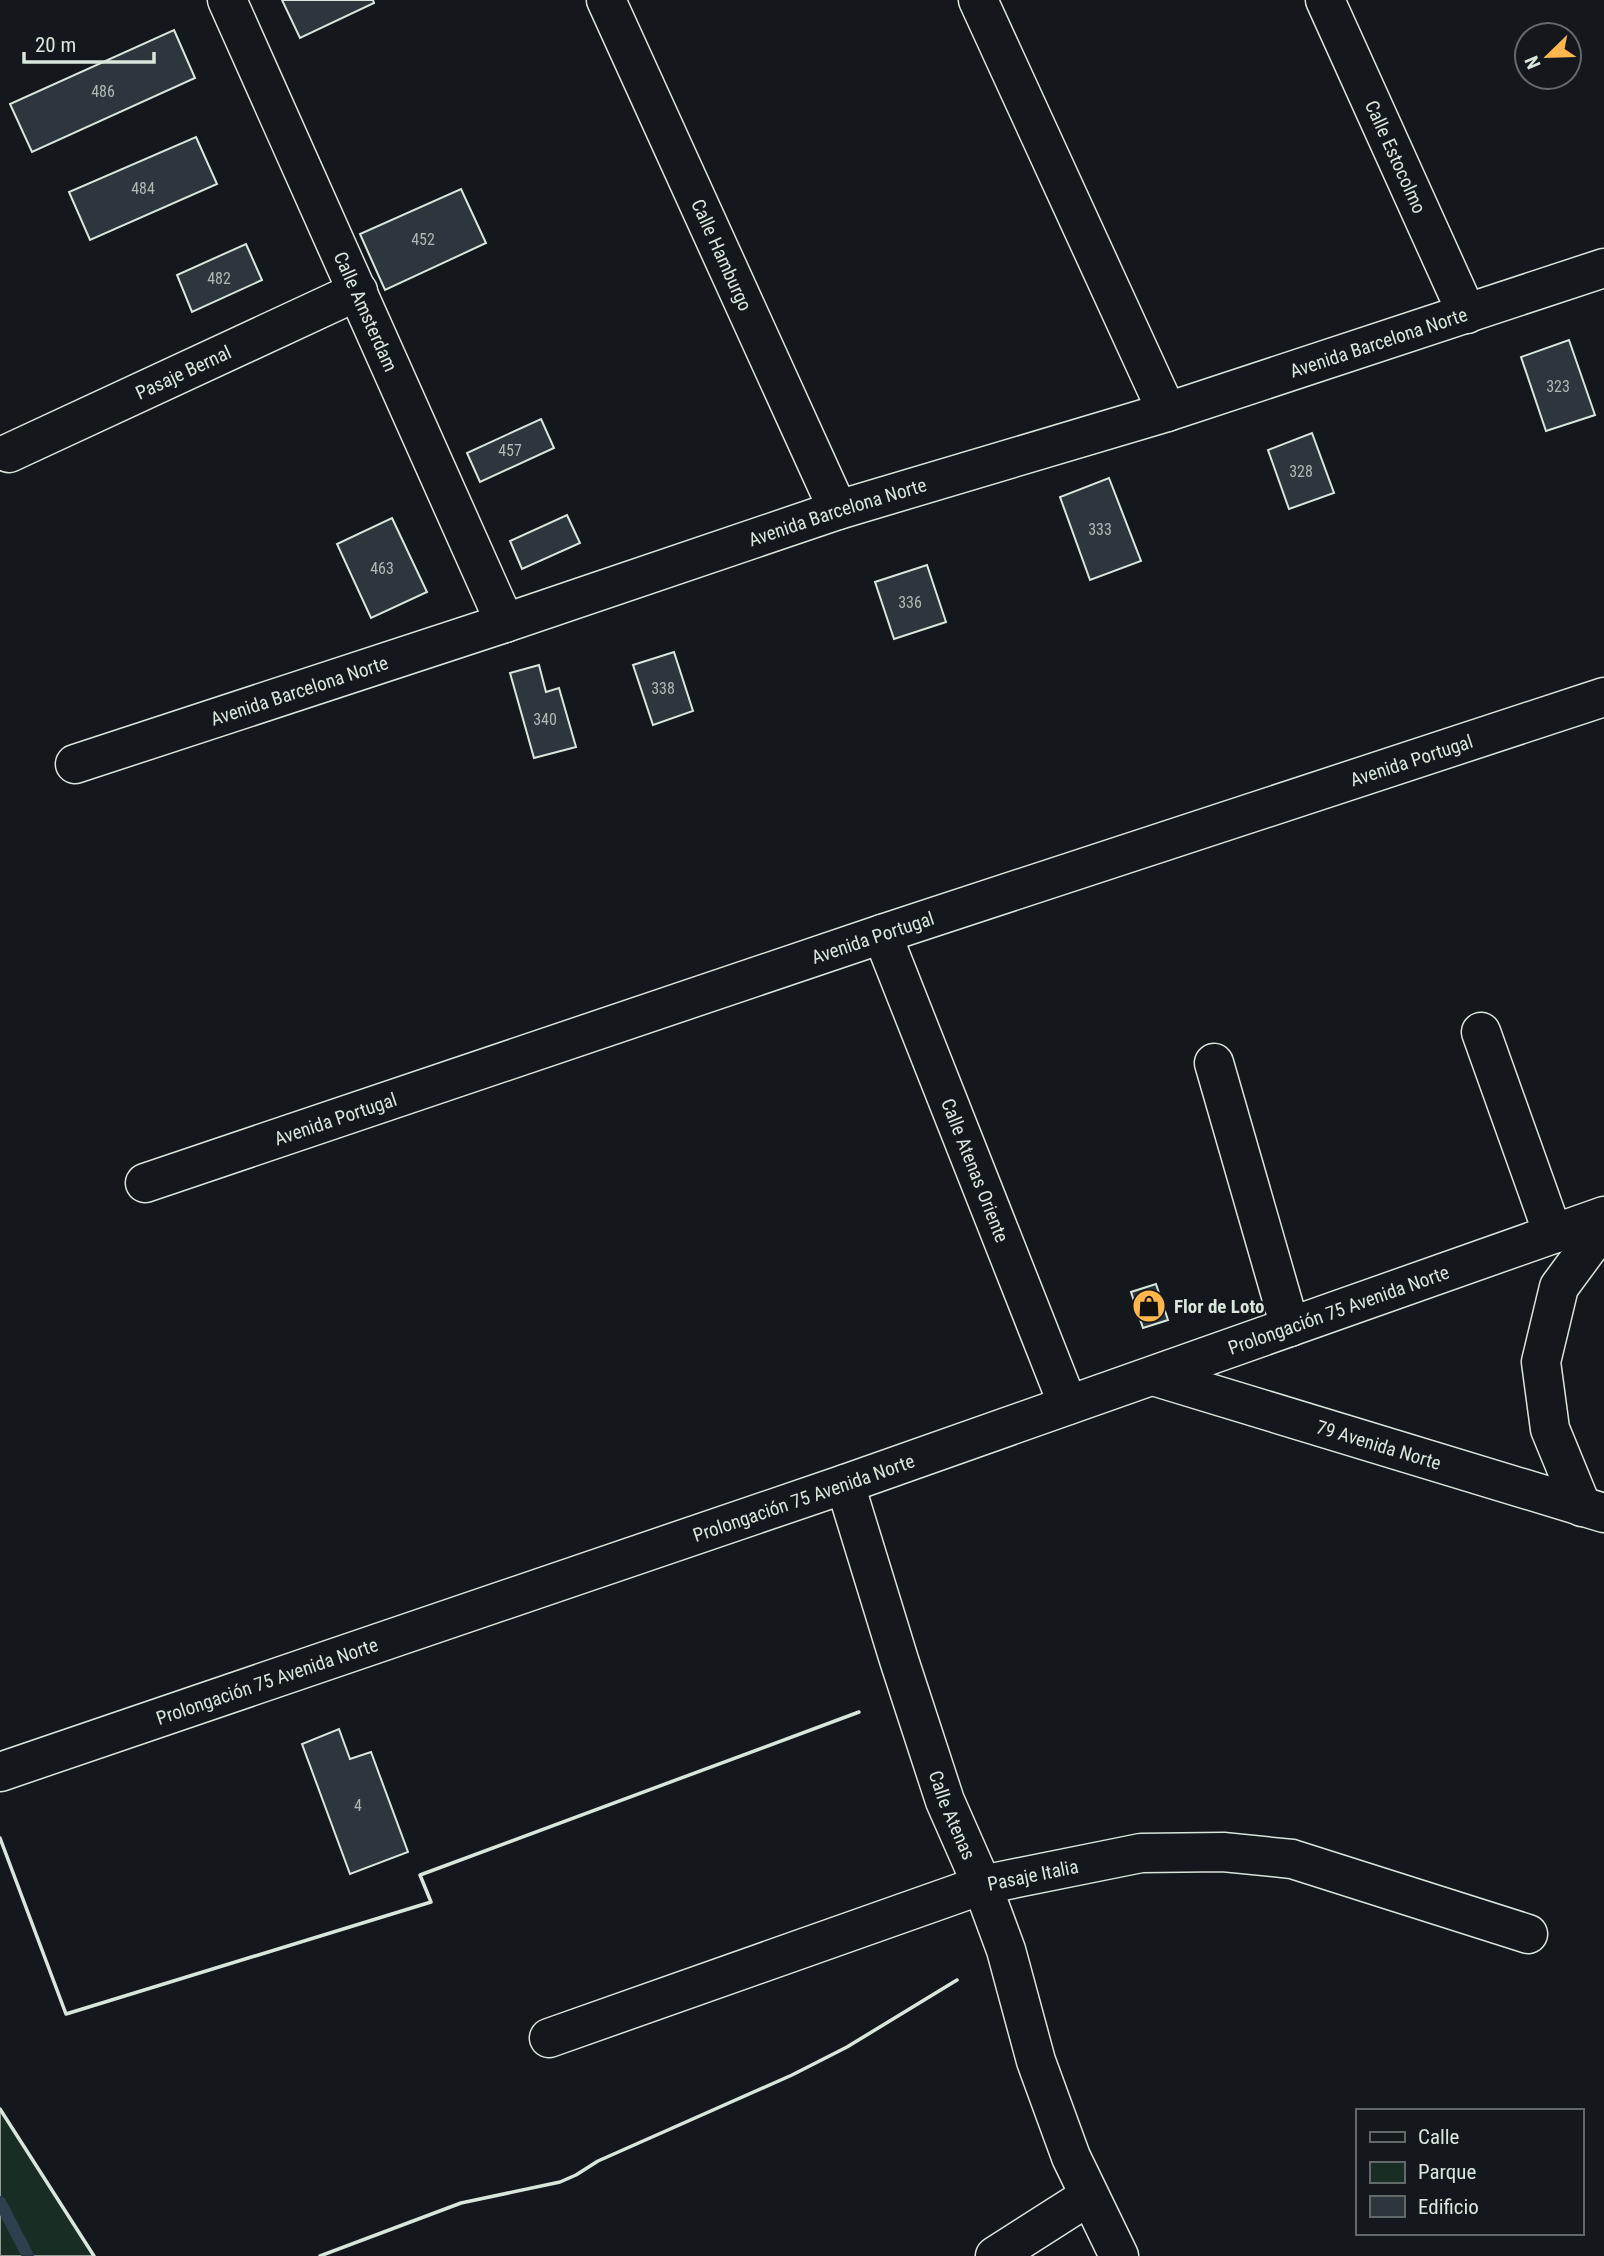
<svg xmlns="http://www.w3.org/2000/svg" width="1604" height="2256" font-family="'Roboto Condensed',sans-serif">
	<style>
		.green { fill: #1a2d24; stroke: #939e99; stroke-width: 2 }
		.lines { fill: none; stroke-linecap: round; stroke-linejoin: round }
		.stream { stroke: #2f3f4d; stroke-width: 12 }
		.building { fill: #2c363c; stroke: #d8e6dc; stroke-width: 2 }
		.minor-casing { stroke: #d8e6dc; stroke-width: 41 }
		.secondary-casing { stroke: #d8e6dc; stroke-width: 41 }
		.minor { stroke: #14181c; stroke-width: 38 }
		.secondary { stroke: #14181c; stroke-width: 38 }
		.wall { stroke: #d8e6dc; stroke-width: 3.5 }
		.labels { text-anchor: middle; stroke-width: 5; stroke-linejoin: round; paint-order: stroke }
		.number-label { font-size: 16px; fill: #adbab4 }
		.street-label { font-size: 19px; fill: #d8e6dc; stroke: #14181c }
		.poi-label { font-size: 19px; font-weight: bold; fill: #d8e6dc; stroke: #14181c; text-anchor: start }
	</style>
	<rect width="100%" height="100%" fill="#14181c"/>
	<polygon class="green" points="0,2109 94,2256 0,2256"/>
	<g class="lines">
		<polyline class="stream" points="0,2202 28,2256"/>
	</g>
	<g class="building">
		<polygon points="282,0 373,0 374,3 300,38"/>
		<polygon points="174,30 195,78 32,152 10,104"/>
		<polygon points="196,137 217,184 90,240 69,192"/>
		<polygon points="461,189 486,243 385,290 360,234"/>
		<polygon points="246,244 262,280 192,312 177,275"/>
		<polygon points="1569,340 1595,415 1546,431 1521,357"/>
		<polygon points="541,419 554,448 480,482 467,453"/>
		<polygon points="1312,433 1334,493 1289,509 1268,450"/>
		<polygon points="1109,478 1141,561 1090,580 1060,497"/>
		<polygon points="567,515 580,543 522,569 510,541"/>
		<polygon points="392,518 427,592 371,618 337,544"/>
		<polygon points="927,565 946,622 894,639 875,582"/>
		<polygon points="674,652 693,711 653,725 633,665"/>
		<polygon points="539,665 546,692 559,688 576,747 534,758 510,673"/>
		<polygon points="1156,1284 1168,1320 1143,1328 1131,1292"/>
		<polygon points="339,1729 350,1759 371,1752 408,1852 350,1874 302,1744"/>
	</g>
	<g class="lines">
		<defs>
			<g id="minor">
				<path id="s1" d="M227,0L505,623"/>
				<path id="s2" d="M606,0L838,510"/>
				<polyline points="978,0 1167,412"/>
				<path id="s3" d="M1325,0L1467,314"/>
				<path id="s4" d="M9,453L358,291"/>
				<path id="s5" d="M75,764L505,623L838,510L1167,412L1604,268"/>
				<path id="s6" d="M882,934L1068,1405"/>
				<polyline points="1481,1032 1553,1234"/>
				<polyline points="1214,1063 1290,1327"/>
				<path id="s7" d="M145,1183L882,934L1604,697"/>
				<path id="s8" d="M1153,1376L1604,1513"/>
				<path id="s9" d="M845,1484L899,1660L945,1801L982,1885L1006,1950L1036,2061L1071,2157L1119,2256"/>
				<path id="s10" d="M549,2038L982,1885L1141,1853L1223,1852L1292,1859L1528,1934"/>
				<polyline points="995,2256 1089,2196"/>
			</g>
			<g id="secondary">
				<polyline points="1582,1507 1550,1429 1541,1362 1559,1287 1604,1226"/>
				<path id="s11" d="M0,1772L845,1484L1604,1216"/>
			</g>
		</defs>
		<use href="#minor" class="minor-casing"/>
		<use href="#secondary" class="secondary-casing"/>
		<use href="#minor" class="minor"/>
		<use href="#secondary" class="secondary"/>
		<g class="wall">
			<polyline points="0,1838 66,2014 431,1902 420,1875 859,1712"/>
			<polyline points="0,2109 94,2256"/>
			<polyline points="320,2256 461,2203 560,2182 576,2175 598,2161 792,2075 847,2047 957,1980"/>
		</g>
	</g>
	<defs>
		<symbol id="shop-disc" viewBox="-11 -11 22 22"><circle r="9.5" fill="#ffb74d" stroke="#14181c"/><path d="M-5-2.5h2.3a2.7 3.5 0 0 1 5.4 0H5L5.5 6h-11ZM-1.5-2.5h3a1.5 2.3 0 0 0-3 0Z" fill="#111"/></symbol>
	</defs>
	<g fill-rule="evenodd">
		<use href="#shop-disc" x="1130" y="1287" width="38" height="38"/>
	</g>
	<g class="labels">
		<g class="number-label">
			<text x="103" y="97">486</text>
			<text x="143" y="194">484</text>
			<text x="423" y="245">452</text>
			<text x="219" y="284">482</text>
			<text x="1558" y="392">323</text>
			<text x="510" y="456">457</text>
			<text x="1301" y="477">328</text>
			<text x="1100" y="535">333</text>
			<text x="382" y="574">463</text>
			<text x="910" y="608">336</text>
			<text x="663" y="694">338</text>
			<text x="545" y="725">340</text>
			<text x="358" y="1811">4</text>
		</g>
		<g class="street-label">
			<text dy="7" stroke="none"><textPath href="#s3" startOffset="172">Calle Estocolmo</textPath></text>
			<text dy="7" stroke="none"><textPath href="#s2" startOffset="280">Calle Hamburgo</textPath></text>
			<text dy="7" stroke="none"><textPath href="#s1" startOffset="341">Calle Amsterdam</textPath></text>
			<text dy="7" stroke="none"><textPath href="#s5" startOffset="1370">Avenida Barcelona Norte</textPath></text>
			<text dy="7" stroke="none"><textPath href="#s4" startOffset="192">Pasaje Bernal</textPath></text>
			<text dy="7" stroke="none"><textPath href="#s5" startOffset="803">Avenida Barcelona Norte</textPath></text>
			<text dy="7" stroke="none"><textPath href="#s5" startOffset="236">Avenida Barcelona Norte</textPath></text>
			<text dy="7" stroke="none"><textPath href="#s7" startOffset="1335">Avenida Portugal</textPath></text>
			<text dy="7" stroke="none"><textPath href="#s7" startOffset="768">Avenida Portugal</textPath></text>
			<text dy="7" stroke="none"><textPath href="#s7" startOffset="201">Avenida Portugal</textPath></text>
			<text dy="7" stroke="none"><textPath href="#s6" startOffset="254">Calle Atenas Oriente</textPath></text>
			<text dy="7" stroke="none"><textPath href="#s11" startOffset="1416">Prolongación 75 Avenida Norte</textPath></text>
			<text dy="7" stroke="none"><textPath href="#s8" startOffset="236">79 Avenida Norte</textPath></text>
			<text dy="7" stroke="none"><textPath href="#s11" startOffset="849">Prolongación 75 Avenida Norte</textPath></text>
			<text dy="7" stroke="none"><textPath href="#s11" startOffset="282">Prolongación 75 Avenida Norte</textPath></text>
			<text dy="7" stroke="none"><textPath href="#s9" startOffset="348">Calle Atenas</textPath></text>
			<text dy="7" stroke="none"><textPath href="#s10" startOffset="511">Pasaje Italia</textPath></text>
		</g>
		<g class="poi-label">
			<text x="1174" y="1313">Flor de Loto</text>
		</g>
	</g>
	<rect x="1356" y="2109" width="228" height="126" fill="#14181c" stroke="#626a69" stroke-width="2"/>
	<rect x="1370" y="2132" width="35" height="10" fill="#14181c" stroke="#626a69" stroke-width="2"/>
	<text x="1418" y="2144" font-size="21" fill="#d8e6dc">Calle</text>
	<rect x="1370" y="2162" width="35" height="21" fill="#1a2d24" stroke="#626a69" stroke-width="2"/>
	<text x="1418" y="2179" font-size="21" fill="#d8e6dc">Parque</text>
	<rect x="1370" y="2196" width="35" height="21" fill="#2c363c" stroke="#626a69" stroke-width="2"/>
	<text x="1418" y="2214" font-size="21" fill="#d8e6dc">Edificio</text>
	<g transform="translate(1548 56) rotate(247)"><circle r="33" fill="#14181c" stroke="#626a69" stroke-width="2"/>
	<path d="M0-5L12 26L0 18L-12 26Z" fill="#ffb74d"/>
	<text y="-10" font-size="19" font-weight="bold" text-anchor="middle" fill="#d8e6dc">N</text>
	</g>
	<path d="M24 52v10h130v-10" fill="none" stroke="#d8e6dc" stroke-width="3.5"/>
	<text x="35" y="52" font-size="21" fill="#d8e6dc" stroke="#14181c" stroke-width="5" paint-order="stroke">20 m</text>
</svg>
